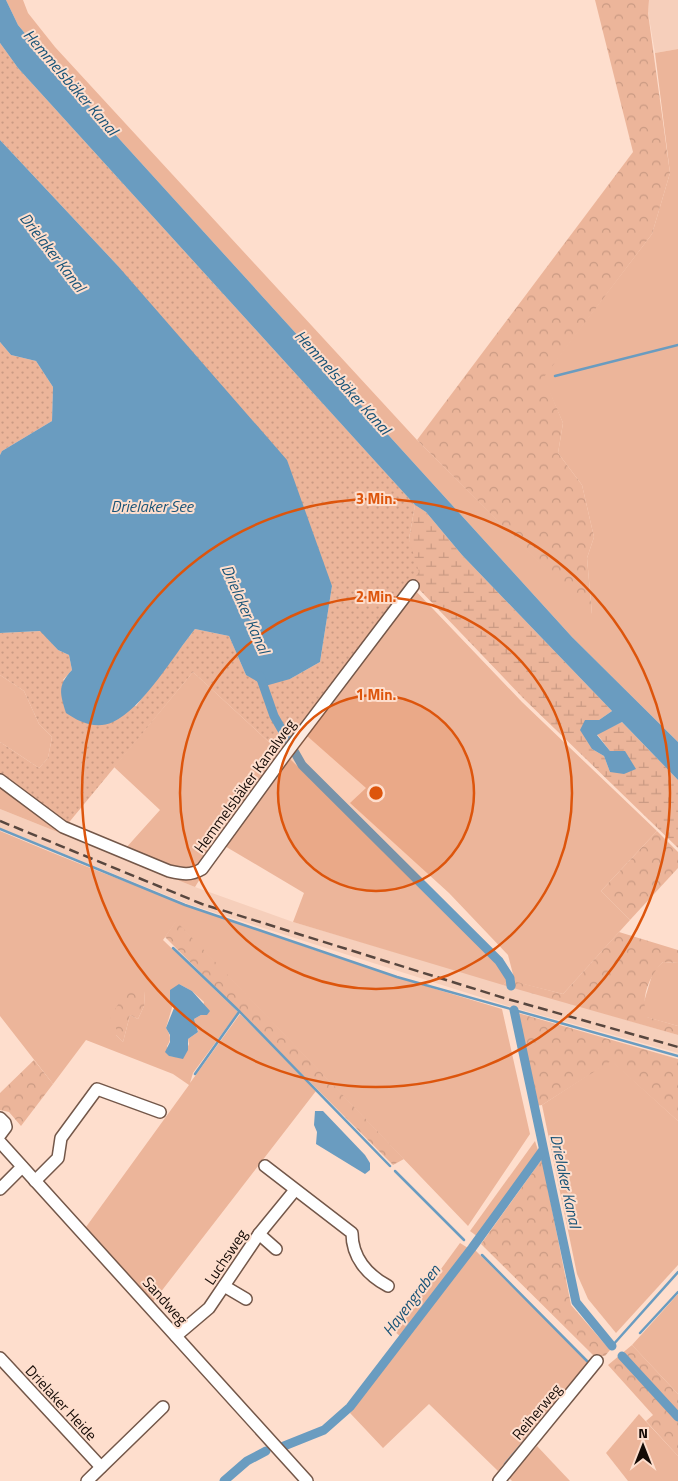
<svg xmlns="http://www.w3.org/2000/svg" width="678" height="1481" font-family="'Titillium Web',sans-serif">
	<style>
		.built { fill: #f6cfbb }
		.green { fill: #ecb59a; fill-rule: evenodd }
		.forest { fill: url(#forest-crowns) }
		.wetland { fill: url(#wetland-marsh) }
		.park { fill: url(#park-dots) }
		.water { fill: #6a9cc0 }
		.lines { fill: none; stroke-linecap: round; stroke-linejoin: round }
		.stream { stroke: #6a9cc0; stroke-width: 2.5 }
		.canal { stroke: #6a9cc0; stroke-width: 9 }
		.minor-casing { stroke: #735749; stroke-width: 14 }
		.minor { stroke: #fff; stroke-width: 11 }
		.rail { stroke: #58473f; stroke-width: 2.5; stroke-dasharray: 10 5; stroke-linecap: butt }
		.ring { fill: none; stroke: #dd550c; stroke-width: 2.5 }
		.labels { text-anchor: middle; stroke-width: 4; stroke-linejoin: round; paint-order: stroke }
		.street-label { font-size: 15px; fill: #150b06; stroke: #fedecd }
		.water-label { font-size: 16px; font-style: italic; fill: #185377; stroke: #fedecd }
		.centre { fill: #dd550c; stroke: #fedecd; stroke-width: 2.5 }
		.ring-label { font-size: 15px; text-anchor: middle; font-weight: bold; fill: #dd550c; stroke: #fedecd; stroke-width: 4; stroke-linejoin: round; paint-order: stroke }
	</style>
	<defs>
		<pattern id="forest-crowns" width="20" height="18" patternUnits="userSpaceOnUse" patternTransform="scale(1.25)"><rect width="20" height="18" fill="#ecb59a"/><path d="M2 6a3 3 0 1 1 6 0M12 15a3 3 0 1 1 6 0" fill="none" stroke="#ca9a83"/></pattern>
		<pattern id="wetland-marsh" width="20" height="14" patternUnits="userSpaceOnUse" patternTransform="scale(1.25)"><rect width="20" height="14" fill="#ecb59a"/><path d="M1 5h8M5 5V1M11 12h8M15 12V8" fill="none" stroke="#ca9a83"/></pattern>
		<pattern id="park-dots" width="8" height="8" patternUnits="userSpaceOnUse" patternTransform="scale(1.25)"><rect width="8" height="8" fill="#ecb59a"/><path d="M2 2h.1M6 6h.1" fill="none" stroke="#ca9a83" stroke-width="1.8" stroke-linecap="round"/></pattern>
	</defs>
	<rect width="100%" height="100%" fill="#fedecd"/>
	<g class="built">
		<polygon points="649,0 678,0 678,49 655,53 648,12"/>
		<polygon points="0,809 195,887 293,922 678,1035 678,1053 508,1006 188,904 0,828"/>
	</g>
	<g class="green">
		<polygon points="6,0 23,0 28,13 55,47 417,440 592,614 587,558 594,537 582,485 558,453 563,423 543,377 652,234 670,173 655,53 678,49 678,742 572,637 43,55 18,25"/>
		<polygon points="413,588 522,702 657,831 601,891 630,920 563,994 515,982 508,955 449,893 350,803 366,788 306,735"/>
		<polygon points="193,672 283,755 203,864 186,871 125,849 160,810 114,767"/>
		<polygon points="0,675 24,691 39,724 52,737 48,758 39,768 0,742"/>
		<polygon points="289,758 502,966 509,980 503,985 293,922 304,893 223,845"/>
		<polygon points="0,786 53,827 182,878 203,874 195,887 0,809"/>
		<path d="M0,831C164,900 331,959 502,1009L530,1134L468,1226L176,922L163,940L238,1012L193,1073L190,1083L240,1014L316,1091L153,1302L86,1227L189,1085L173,1074L86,1040L53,1084L0,1016ZM179,984L192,991L204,1002L201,1015L194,1019L198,1032L188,1039L189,1044L183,1058L169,1056L167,1046C172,1039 170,1035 166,1028ZM145,991L144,1006L138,1019L130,1015L123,1042L116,1035V1026Z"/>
		<polygon points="663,962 678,963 678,1026 646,1017 643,1005 653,972"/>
		<polygon points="611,1060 678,1121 678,1265 616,1333 588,1299 577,1274 542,1105"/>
		<polygon points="535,1141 538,1150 534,1158 478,1237 470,1231"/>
		<polygon points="460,1243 468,1248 400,1336 395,1332"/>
		<polygon points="475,1250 588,1362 498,1471 429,1404 383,1448 350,1413 384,1365"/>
		<polygon points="678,1294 678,1394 632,1345"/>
		<polygon points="639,1414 678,1456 678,1481 628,1481 606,1453"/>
		<polygon points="537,1446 570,1481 512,1481 509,1478"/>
	</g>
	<g class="forest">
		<polygon points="595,0 649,0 648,13 670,173 652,234 544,377 563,423 558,453 582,485 594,537 587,558 592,615 417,440 633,152"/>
		<polygon points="657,831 678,852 678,868 630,920 601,891"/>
		<polygon points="176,921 404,1159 393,1165 165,937"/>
		<path d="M619,932L678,950V963L663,962C649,976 640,998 647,1017L678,1026V1035L503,985L509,980L563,994Z"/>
		<polygon points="128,989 145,991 144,1006 138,1019 130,1015 123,1042 116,1035 116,1026 110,1017"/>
		<polygon points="518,1013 678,1059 678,1121 611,1061 542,1105 536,1106"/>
		<polygon points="34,1060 53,1084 21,1126 9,1112 0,1110 0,1093"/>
		<polygon points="542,1159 571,1305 610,1350 605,1356 593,1355 481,1244"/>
		<polygon points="632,1345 678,1394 678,1456 646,1421 653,1415 608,1365"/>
	</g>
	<polygon class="wetland" points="415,505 426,512 462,555 612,711 599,720 585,720 592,749 604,756 610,772 610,751 597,734 622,722 678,780 678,848 524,699 415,585 409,539"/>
	<g class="park">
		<polygon points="0,43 18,68 415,505 409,539 419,572 283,755 193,672 66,826 0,776 0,742 39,768 48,758 52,737 39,724 24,691 0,675 0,633 41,631 58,650 69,655 72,670 63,680 136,706 195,629 229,636 246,675 290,679 320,662 332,586 118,266 0,140"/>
		<polygon points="0,342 11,355 36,361 53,387 52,421 2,451 0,455"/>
	</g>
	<g class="water">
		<polygon points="0,0 6,0 18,25 43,55 572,637 678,742 678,780 622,722 597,735 610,751 625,751 636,769 624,774 610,772 604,756 592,749 580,730 585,720 599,720 612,711 462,555 426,512 415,505 384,471 18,68 0,43"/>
		<path d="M0,140L118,266L287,460L332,586L320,662L290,679L265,686L246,675L229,636L195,629C174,655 142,709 113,722C96,730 79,722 66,713C60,693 57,686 72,670L69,655L58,650L40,631L0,633V455L2,451L52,421L53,387L36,361L11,355L0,342Z"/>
		<polygon points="179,984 192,991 210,1011 207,1015 201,1015 194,1019 198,1032 188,1039 188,1050 183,1059 169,1056 165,1052 170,1042 170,1035 166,1028 174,1008 170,1003 170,990"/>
		<polygon points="315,1111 323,1111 365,1155 370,1163 370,1170 365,1174 316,1144 317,1132 314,1125"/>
	</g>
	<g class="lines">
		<g class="stream">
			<polyline points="555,376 678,345"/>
			<polyline points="0,829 185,905 397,977 678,1056"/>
			<polyline points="173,948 240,1012 390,1166"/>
			<polyline points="195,1074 239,1012"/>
			<polyline points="395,1171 464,1240"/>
			<polyline points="482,1255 589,1363"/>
			<polyline points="640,1333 678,1292"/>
			<polyline points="612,1346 678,1272"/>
			<polyline points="505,1464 533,1431"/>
		</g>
		<g class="canal">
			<polyline points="260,676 274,716 302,765 499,961 510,978 511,986"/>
			<polyline points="514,1010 576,1302 612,1346"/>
			<polyline points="622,1356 678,1417"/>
			<polyline points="284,1446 324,1430 350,1407 472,1248 543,1150"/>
			<polyline points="224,1481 247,1461 266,1451"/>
		</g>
		<defs>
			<g id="minor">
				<path d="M0,780L63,827L169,871C182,874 190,876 202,869L285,755L413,586"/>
				<polyline points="0,1118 5,1123 6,1127 0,1135"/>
				<polyline points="0,1142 307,1481"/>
				<path d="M265,1166L352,1233C352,1257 367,1275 388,1286"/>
				<polyline points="35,1181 58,1158 61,1138 97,1089 160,1112"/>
				<polyline points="0,1189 22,1167"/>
				<polyline points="259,1234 276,1249"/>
				<polyline points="224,1286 246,1299"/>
				<polyline points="176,1336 209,1308 259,1234 295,1190"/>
				<polyline points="0,1358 101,1467"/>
				<polyline points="87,1481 163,1407"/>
				<polyline points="499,1481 597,1361"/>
			</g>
		</defs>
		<use href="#minor" class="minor-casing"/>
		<use href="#minor" class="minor"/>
		<polyline class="rail" points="0,821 202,904 504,998 678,1047"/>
	</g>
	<circle cx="376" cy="793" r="98" fill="#dd550c" fill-opacity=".12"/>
	<g class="ring">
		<circle cx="376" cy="793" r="98"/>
		<circle cx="376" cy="793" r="196"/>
		<circle cx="376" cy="793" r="294"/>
	</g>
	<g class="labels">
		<g class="street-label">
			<text transform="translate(245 786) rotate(-54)" y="5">Hemmelsbäker Kanalweg</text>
			<text transform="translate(226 1257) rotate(-56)" y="5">Luchsweg</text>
			<text transform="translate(165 1301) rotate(48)" y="5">Sandweg</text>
			<text transform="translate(61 1403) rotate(47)" y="5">Drielaker Heide</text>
			<text transform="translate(537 1412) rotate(-50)" y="5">Reiherweg</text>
		</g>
		<g class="water-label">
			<text transform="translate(71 82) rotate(49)" y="6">Hemmelsbäker Kanal</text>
			<text transform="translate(53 252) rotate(52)" y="6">Drielaker Kanal</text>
			<text transform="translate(343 382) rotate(48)" y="6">Hemmelsbäker Kanal</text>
			<text x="152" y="512">Drielaker See</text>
			<text transform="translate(246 609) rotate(66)" y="6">Drielaker Kanal</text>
			<text transform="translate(566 1181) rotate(78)" y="6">Drielaker Kanal</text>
			<text transform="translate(411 1300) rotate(-53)" y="6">Hayengraben</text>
		</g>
	</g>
	<circle cx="376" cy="793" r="8" class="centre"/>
	<g class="ring-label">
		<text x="376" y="504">3 Min.</text>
		<text x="376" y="602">2 Min.</text>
		<text x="376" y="700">1 Min.</text>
	</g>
	<g transform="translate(643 1446)" stroke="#fedecd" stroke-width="4" paint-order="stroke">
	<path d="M0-4L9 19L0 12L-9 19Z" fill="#150b06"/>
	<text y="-8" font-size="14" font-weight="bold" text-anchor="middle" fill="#150b06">N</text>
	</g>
</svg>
